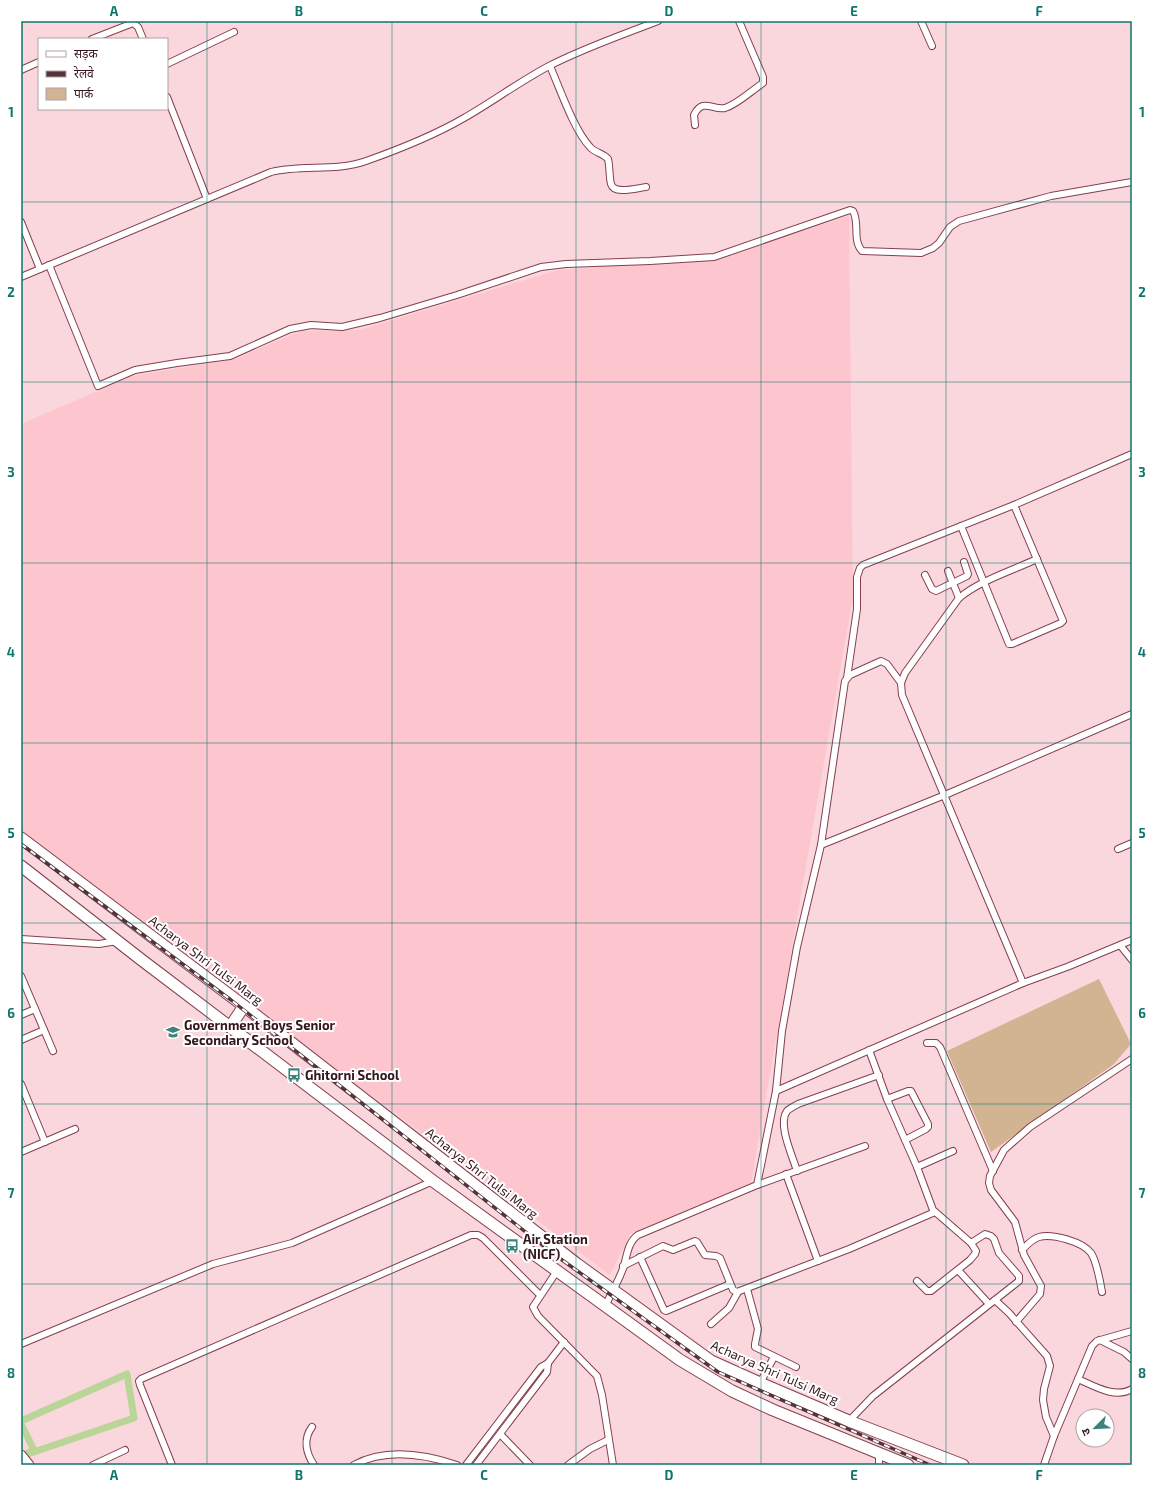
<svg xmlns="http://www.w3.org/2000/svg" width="1153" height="1486" font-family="'Exo 2','Noto Sans Devanagari',sans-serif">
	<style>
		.built { fill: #fdc6ce }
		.green { fill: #d2b392 }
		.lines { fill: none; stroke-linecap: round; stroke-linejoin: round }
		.canal { stroke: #b9d698; stroke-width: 7 }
		.street-casing { stroke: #853f4d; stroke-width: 8 }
		.secondary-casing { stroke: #853f4d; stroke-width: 11 }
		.highway-casing { stroke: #853f4d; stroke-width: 13 }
		.street { stroke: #fff; stroke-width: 6 }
		.secondary { stroke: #fff; stroke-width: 9 }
		.highway { stroke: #fff; stroke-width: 11 }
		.rail-casing { stroke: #53343a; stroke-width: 3.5 }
		.rail { stroke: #fff; stroke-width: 2; stroke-dasharray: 6; stroke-linecap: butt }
		.grid { fill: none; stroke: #0f766e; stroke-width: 1; stroke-opacity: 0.55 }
		.labels { text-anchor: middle; stroke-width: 4; stroke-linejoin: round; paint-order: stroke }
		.street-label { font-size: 13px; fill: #35171d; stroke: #fff }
		.poi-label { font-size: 13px; font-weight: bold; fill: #35171d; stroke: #fff; text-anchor: start }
		.neatline { fill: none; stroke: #0f766e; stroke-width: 1.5 }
		.grid-label { font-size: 13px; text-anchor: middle; font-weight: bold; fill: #0f766e }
	</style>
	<rect width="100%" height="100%" fill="#fad7dc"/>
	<polygon class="built" points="849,216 853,596 751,1183 630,1234 610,1275 21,832 21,424 132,376 235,359 276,341 303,331 359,330 558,270 715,259"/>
	<polygon class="green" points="1099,979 1131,1044 1114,1064 991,1152 947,1051"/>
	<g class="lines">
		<polyline class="canal" points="21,1421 127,1374 134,1418 22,1456 34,1450 21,1424"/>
		<defs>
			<g id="street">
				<polyline points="921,21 932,46"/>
				<polyline points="92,39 133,23 138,27 143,39"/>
				<polyline points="167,64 234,32"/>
				<path d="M550,66C560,89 574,130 590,147C595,153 603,153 608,159C610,167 609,176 611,184C614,195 637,188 646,187"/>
				<polyline points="21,70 39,62"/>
				<polyline points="167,97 207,199"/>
				<path d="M695,125L694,115C703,97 713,111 725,108C738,104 751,91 763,83V77L739,21"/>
				<polyline points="21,222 40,269"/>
				<path d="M49,265L98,386L135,370L177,363L230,356L290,329L311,325L342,327L380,318L457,295L541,267L566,264L650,261L714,257L850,210L853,211C860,223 852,240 862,251L921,253L933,248L939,243L950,227L959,221L1051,196L1132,182"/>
				<path d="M21,277L271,172C302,164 335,172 366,161C400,149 433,136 464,118C492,102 519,82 549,66C584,48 622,35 658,21"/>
				<polyline points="961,526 1009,644 1012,644 1061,623 1063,621 1014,505"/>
				<polyline points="948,571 959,598"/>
				<polyline points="925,575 932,589 936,591 967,576 968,574 964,562"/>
				<polyline points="847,678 857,609 857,577 860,568 863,565 1014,505 1132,454"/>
				<polyline points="821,845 945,795 1132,714"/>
				<polyline points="1118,849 1132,843"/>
				<polyline points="21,939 99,944 117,941"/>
				<polyline points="1120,945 1132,960"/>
				<polyline points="21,976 53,1051"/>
				<path d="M1023,983L902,695L901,683L905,673L959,598C981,580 1011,571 1037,559"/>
				<polyline points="21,1015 35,1009"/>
				<polyline points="21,1040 44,1030"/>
				<polyline points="927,1043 936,1043 940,1047 993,1171"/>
				<polyline points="869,1050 887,1099 917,1167 933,1210 971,1243 976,1251 975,1254 970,1260 931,1291 927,1291 917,1281"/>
				<polyline points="21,1084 45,1142"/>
				<polyline points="776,1091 1023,983 1067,967 1132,940"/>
				<polyline points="887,1099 908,1091 911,1091 928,1124 928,1127 926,1129 905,1140"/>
				<polyline points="21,1152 75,1129"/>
				<polyline points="917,1167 953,1151"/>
				<path d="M797,1171C793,1157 777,1124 787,1111C790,1108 795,1106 798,1104L879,1075"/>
				<polyline points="786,1174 818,1261"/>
				<polyline points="757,1185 776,1091 782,1031 797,947 821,845 845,681 850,675 881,661 887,664 901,683"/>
				<path d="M1022,1250C1027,1245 1032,1239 1039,1237C1052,1233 1083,1242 1091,1253C1097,1262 1100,1281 1102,1292"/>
				<polyline points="640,1257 664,1310 666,1311 730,1284"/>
				<polyline points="623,1266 663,1246 673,1250 695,1241 697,1242 705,1255 716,1256 720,1258 733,1290 737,1292 849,1249 935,1212"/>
				<polyline points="958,1270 989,1304"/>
				<polyline points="557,1271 533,1307 538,1316 597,1376 602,1395 613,1465"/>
				<polyline points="747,1289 758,1329 755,1344 755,1347 796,1367"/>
				<polyline points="995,1300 1009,1313 1047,1356 1050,1366 1044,1389 1043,1400 1046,1417 1054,1436"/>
				<path d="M605,1306C612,1293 619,1280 624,1266C627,1255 628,1242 638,1235L757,1185L865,1146"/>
				<polyline points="1016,1322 1040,1294 1041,1286 1024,1255 1015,1222 991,1190 989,1183 990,1176 1004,1150 1030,1127 1132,1059"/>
				<polyline points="711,1324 729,1308 738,1292"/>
				<polyline points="1100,1340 1124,1352 1132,1359"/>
				<polyline points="21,1344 213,1264 292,1243 433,1181"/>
				<path d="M1078,1379C1094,1386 1115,1399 1132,1389"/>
				<polyline points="760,1383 774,1357"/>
				<polyline points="849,1421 873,1396 1019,1281 1019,1276 999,1253 994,1239 991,1236 985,1234 971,1243"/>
				<path d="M312,1427C303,1439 306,1453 314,1465"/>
				<polyline points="500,1434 530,1465"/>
				<polyline points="93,1465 125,1450"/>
				<polyline points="172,1465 140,1385 139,1381 141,1379 471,1235 478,1235 483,1238 540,1295"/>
				<path d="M354,1465C385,1448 424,1454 457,1465"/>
				<polyline points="466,1465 541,1367 548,1363 564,1342"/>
				<polyline points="476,1465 544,1376 547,1372 548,1363"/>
				<polyline points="568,1465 590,1449 608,1440"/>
				<polyline points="879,1465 879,1453"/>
				<polyline points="1044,1465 1054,1436 1092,1346 1097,1341 1132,1331"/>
			</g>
			<polyline id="secondary" points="21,1455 29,1465"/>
			<g id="highway">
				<polyline points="21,838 244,1006 577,1264 711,1361 760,1383 849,1421 963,1465"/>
				<polyline points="21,866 143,961 433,1181 680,1360 732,1391 773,1410 908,1465"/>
				<polyline points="230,1027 244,1006"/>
			</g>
		</defs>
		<use href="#street" class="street-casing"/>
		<use href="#secondary" class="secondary-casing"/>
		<use href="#highway" class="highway-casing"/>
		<use href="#street" class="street"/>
		<use href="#secondary" class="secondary"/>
		<use href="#highway" class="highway"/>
		<defs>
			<polyline id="rail" points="21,844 231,1000 551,1252 718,1372 930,1465"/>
		</defs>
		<use href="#rail" class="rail-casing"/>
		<use href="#rail" class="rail"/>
	</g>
	<path class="grid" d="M207,21V1465M392,21V1465M576,21V1465M761,21V1465M946,21V1465M21,202H1132M21,382H1132M21,563H1132M21,743H1132M21,923H1132M21,1104H1132M21,1284H1132"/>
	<defs>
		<symbol id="school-bare" viewBox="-9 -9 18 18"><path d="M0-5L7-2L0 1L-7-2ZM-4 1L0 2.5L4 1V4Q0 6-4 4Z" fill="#3c837e" stroke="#fff" stroke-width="2.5" paint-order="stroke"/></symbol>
		<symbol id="bus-bare" viewBox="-9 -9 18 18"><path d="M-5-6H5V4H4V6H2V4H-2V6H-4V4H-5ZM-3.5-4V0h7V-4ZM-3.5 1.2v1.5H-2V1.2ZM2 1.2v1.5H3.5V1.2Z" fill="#3c837e" stroke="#fff" stroke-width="2.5" paint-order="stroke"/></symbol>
	</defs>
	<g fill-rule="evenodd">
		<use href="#school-bare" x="163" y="1022" width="20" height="20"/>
		<use href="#bus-bare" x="284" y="1065" width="20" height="20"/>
		<use href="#bus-bare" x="502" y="1236" width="20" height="20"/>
	</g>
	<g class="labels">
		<g class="street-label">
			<text transform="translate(206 960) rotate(37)" y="5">Acharya Shri Tulsi Marg</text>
			<text transform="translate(482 1173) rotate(38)" y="5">Acharya Shri Tulsi Marg</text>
			<text transform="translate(775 1372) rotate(24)" y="5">Acharya Shri Tulsi Marg</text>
		</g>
		<g class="poi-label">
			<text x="184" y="1030">Government Boys Senior<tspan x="184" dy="15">Secondary School</tspan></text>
			<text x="305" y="1080">Ghitorni School</text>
			<text x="523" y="1244">Air Station<tspan x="523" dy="15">(NICF)</tspan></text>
		</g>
	</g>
	<rect width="1153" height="1486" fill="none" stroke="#ffffff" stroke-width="44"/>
	<rect x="38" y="38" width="130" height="72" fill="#ffffff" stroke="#aea2a5"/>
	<rect x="46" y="51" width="20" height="6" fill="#ffffff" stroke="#aea2a5"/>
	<text x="74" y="58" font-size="12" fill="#35171d">सड़क</text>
	<rect x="46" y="71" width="20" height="6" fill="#53343a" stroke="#aea2a5"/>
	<text x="74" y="78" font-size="12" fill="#35171d">रेलवे</text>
	<rect x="46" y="88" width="20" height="12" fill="#d2b392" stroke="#aea2a5"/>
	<text x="74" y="98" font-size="12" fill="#35171d">पार्क</text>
	<g transform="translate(1095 1428) rotate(246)"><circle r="19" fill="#ffffff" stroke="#aea2a5"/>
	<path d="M0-3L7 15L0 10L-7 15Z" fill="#3c837e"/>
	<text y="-6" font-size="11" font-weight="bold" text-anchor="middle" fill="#35171d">उ</text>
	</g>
	<rect x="22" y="22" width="1109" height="1442" class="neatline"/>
	<g class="grid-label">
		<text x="114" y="16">A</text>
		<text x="299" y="16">B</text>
		<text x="484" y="16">C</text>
		<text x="669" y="16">D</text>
		<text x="854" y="16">E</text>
		<text x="1039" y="16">F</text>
		<text x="11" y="117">1</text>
		<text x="1142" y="117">1</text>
		<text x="11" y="297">2</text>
		<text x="1142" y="297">2</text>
		<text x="11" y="477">3</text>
		<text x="1142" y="477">3</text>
		<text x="11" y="657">4</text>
		<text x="1142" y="657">4</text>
		<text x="11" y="838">5</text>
		<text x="1142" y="838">5</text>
		<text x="11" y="1018">6</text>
		<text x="1142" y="1018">6</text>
		<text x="11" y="1198">7</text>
		<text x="1142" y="1198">7</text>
		<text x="11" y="1378">8</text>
		<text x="1142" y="1378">8</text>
		<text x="114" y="1480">A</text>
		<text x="299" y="1480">B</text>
		<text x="484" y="1480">C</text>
		<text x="669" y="1480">D</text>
		<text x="854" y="1480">E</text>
		<text x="1039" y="1480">F</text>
	</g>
</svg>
